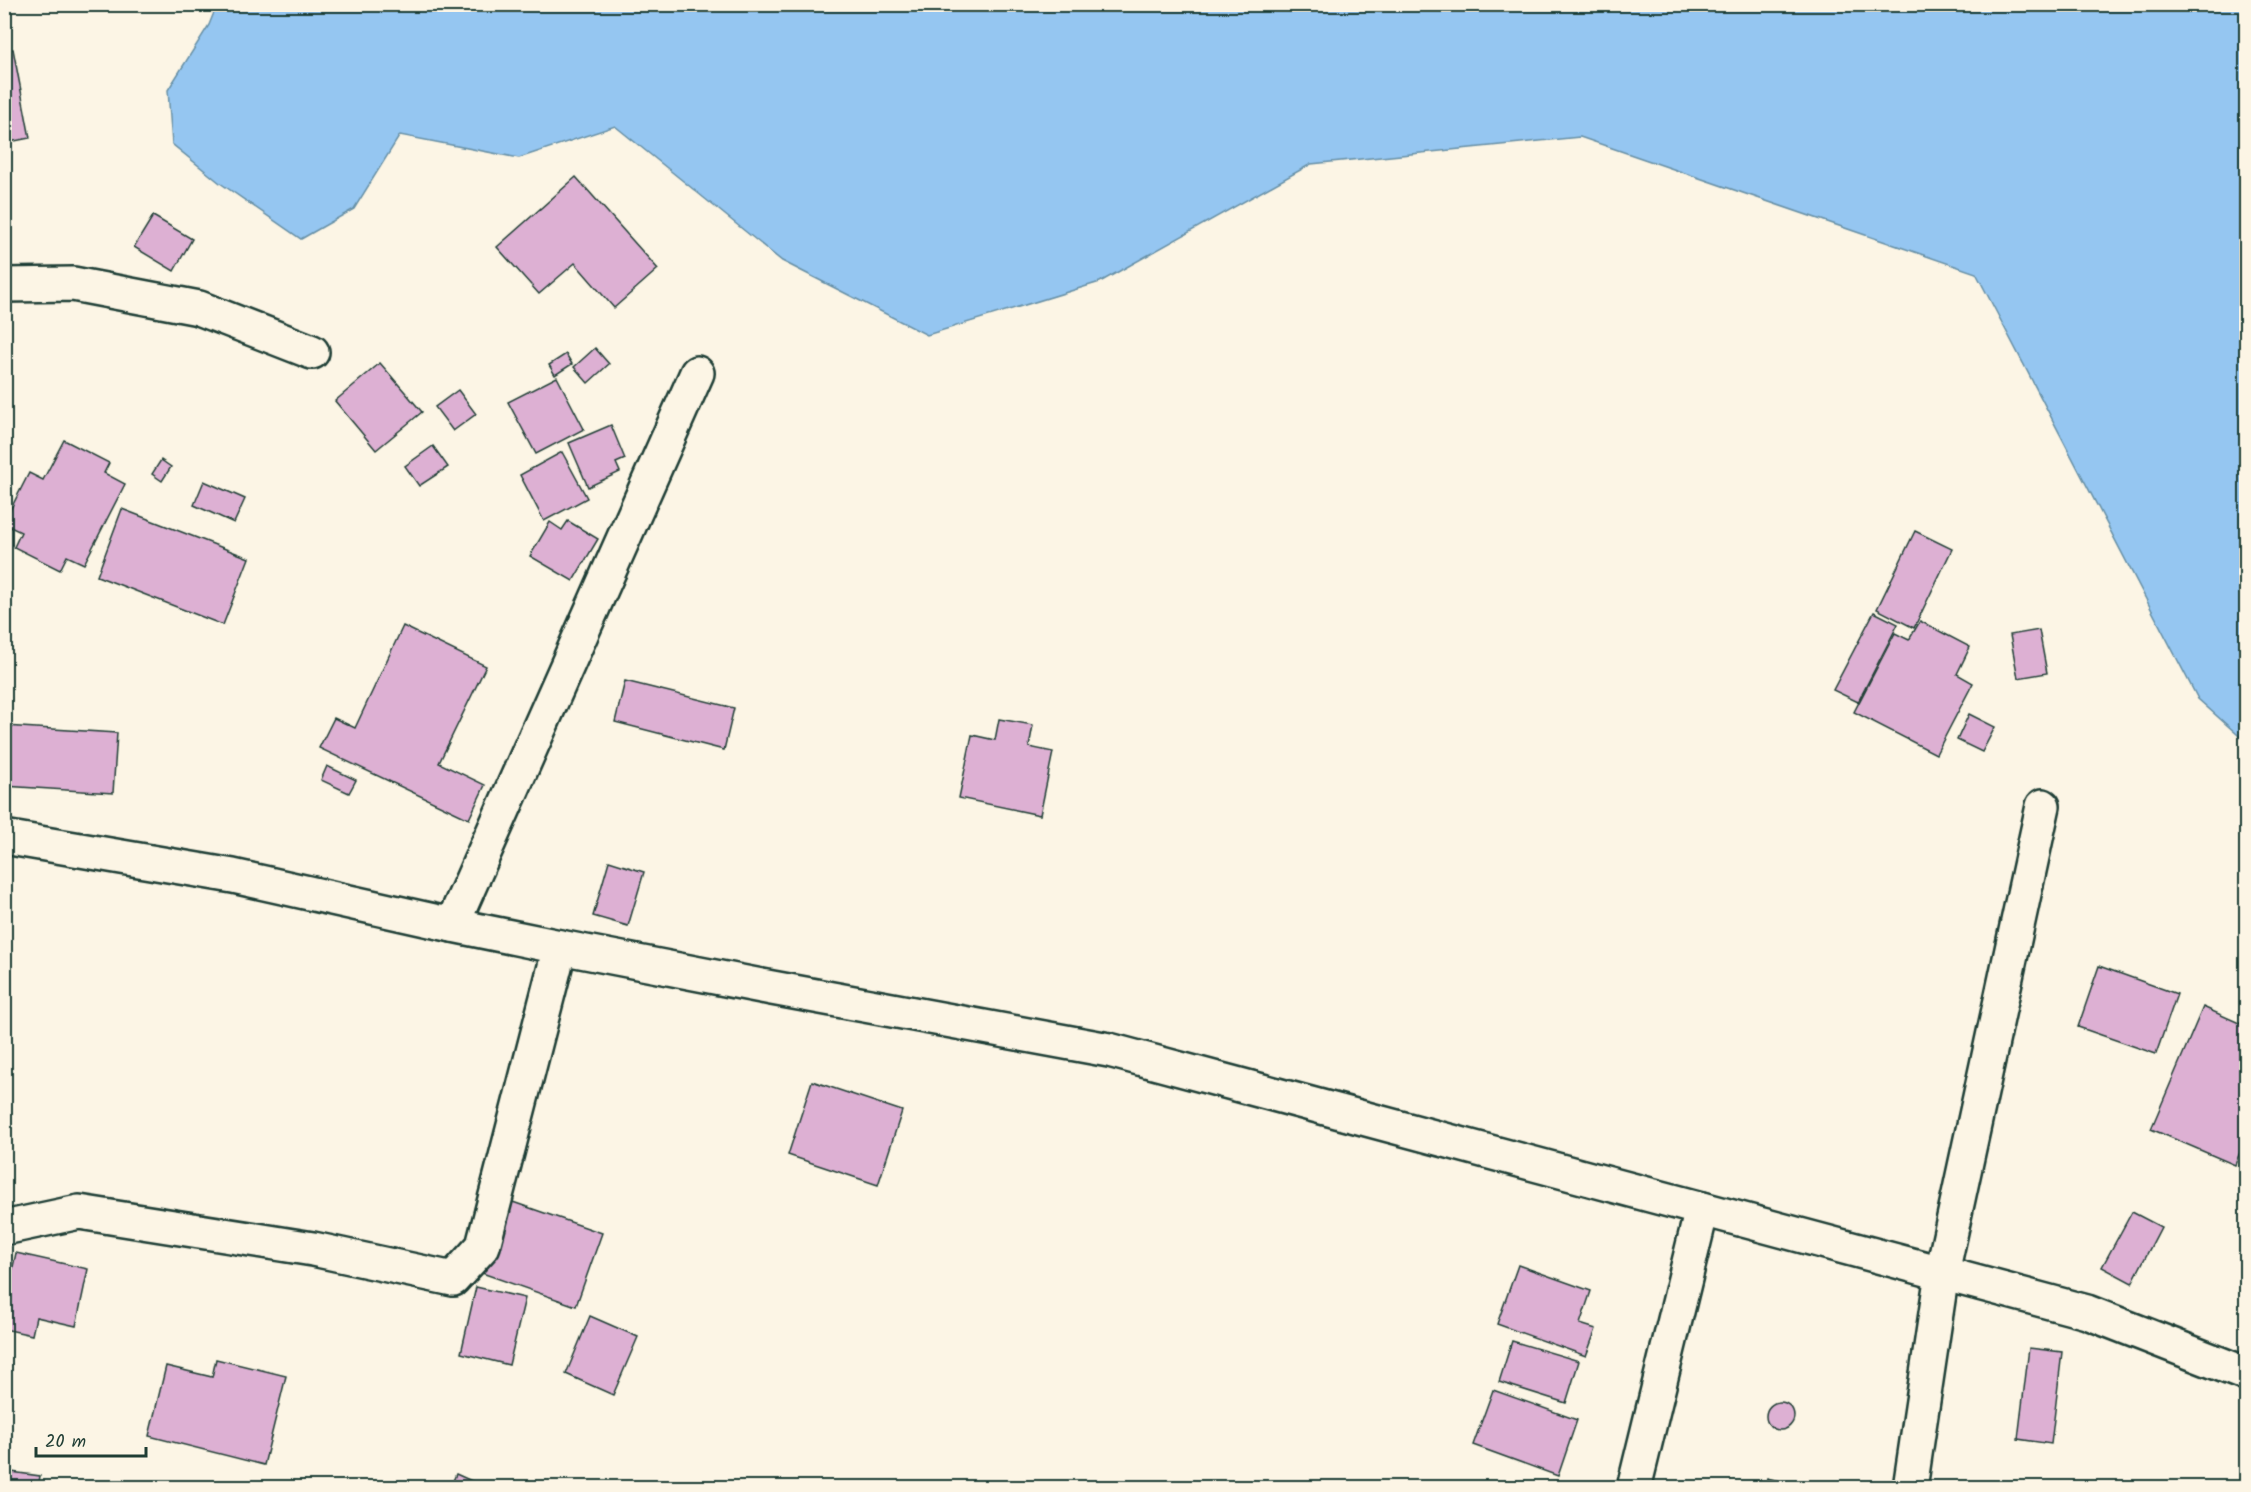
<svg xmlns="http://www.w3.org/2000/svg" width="2251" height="1492" font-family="Kalam,sans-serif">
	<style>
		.water { fill: #95c6f1; stroke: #668fa5; stroke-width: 1.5 }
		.building { fill: #ddb0d3; stroke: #1f3d34; stroke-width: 1.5 }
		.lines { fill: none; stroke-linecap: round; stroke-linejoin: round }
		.street-casing { stroke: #1f3d34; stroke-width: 38 }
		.street { stroke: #fcf5e5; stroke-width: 33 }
	</style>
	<rect width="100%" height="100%" fill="#fcf5e5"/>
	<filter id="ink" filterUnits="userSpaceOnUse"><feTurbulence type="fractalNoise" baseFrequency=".0167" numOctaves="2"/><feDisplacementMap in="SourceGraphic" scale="12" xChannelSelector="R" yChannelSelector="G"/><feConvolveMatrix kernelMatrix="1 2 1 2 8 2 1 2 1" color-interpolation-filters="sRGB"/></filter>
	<g filter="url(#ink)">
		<polygon class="water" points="217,5 2246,5 2246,742 2198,699 1976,273 1580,137 1311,164 1100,282 927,335 782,261 615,126 519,158 400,135 354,209 301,239 220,183 172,144 168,90 209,25"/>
		<g class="building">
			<polygon points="13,49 30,138 4,143 4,50"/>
			<polygon points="576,177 658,269 614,308 575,263 539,294 497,247"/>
			<polygon points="153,216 192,239 174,271 134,247"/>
			<polygon points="595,348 609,364 588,383 574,367"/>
			<polygon points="566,354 572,364 555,375 549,365"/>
			<polygon points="380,363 422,412 376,450 335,401"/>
			<polygon points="557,377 584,429 536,454 508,402"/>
			<polygon points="458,390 476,414 453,431 435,407"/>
			<polygon points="611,425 625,459 616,463 620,472 588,487 569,443"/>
			<polygon points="64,440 109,463 104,473 125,484 84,564 67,556 60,570 14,547 21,532 4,524 4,522 29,473 43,480"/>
			<polygon points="433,446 448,467 419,486 405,466"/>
			<polygon points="562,452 587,498 544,521 520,475"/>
			<polygon points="161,460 171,467 162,481 152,474"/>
			<polygon points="204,481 245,499 234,523 194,505"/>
			<polygon points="122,509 249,558 223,625 97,576"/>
			<polygon points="568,521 598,539 573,581 530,556 550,522 562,530"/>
			<polygon points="1915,531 1952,549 1914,628 1877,609"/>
			<polygon points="1874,612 1898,624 1858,702 1833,690"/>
			<polygon points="1920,621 1970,647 1957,674 1973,683 1936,754 1854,712 1895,633 1909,640"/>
			<polygon points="403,626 486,666 439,763 485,785 469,819 319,748 334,718 355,728"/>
			<polygon points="2039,630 2047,673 2018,678 2010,635"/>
			<polygon points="625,681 734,708 724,750 615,722"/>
			<polygon points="1969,714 1995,727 1982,752 1957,740"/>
			<polygon points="999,719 1033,725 1029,747 1053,752 1040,815 959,798 972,735 995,740"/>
			<polygon points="4,726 117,733 113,793 4,786"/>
			<polygon points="327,766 356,780 349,793 321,780"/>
			<polygon points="609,861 644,872 628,926 593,916"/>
			<polygon points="2099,966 2177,994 2156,1054 2078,1027"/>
			<polygon points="2203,1007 2246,1026 2246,1137 2235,1165 2151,1129"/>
			<polygon points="812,1081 902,1111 878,1185 788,1155"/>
			<polygon points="507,1200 602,1233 576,1306 482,1273"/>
			<polygon points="2132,1212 2161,1227 2132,1283 2102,1267"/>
			<polygon points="16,1253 88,1269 76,1326 36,1317 32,1335 4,1329 4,1308"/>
			<polygon points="1518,1265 1591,1291 1580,1324 1596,1329 1586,1356 1497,1324"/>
			<polygon points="476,1287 525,1298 509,1365 461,1353"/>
			<polygon points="590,1316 638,1337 613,1395 566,1374"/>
			<polygon points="1512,1341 1579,1361 1566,1403 1499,1382"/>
			<polygon points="2029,1348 2062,1352 2051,1444 2018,1439"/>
			<polygon points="216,1359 286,1376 264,1465 149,1436 166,1366 212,1377"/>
			<polygon points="1493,1390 1577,1420 1558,1476 1473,1445"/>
			<circle cx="1780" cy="1416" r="14"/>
			<polygon points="4,1471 40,1476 38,1488 4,1488"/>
			<polygon points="456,1474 487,1488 450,1488"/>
			<polygon points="1767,1478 1808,1488 1765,1488"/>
		</g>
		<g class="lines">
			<defs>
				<g id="street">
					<polyline points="4,285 73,284 199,308 312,352"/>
					<polyline points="4,837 233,876 452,925 560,947 772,988 1109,1050 2087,1312 2246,1374"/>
					<polyline points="452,925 697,373"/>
					<polyline points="4,1228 79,1212 313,1249 453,1279 483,1246 560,947"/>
					<polyline points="1634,1488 1702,1209"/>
					<polyline points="1910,1488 1942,1273 2043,806"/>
				</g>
			</defs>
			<use href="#street" class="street-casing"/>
			<use href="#street" class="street"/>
		</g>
	</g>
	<rect width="2251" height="1492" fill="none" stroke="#fcf5e5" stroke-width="24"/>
	<rect x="12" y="12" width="2227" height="1468" fill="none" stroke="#1f3d34" stroke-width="2" filter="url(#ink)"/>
	<path d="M36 1447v9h110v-9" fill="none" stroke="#1f3d34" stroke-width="3"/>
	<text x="45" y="1447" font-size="18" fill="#1f3d34" stroke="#fcf5e5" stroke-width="4.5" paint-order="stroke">20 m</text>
</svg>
